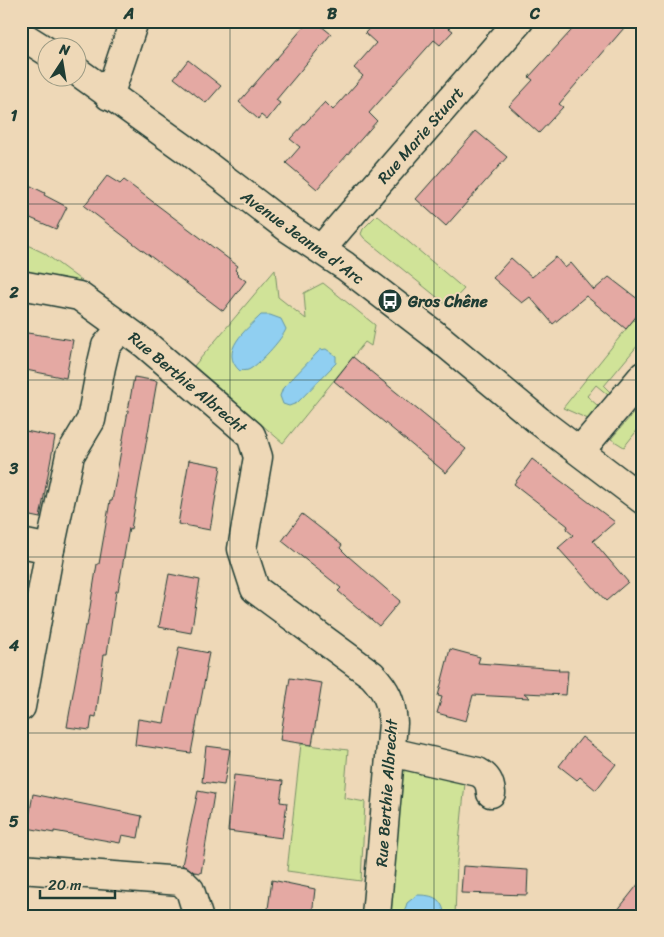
<svg xmlns="http://www.w3.org/2000/svg" width="664" height="937" font-family="Sriracha,sans-serif">
	<style>
		.green { fill: #d0e398; stroke: #789066 }
		.water { fill: #90cff1; stroke: #6395a5 }
		.building { fill: #e4a9a3; stroke: #1f3d34 }
		.lines { fill: none; stroke-linecap: round; stroke-linejoin: round }
		.minor-casing { stroke: #1f3d34; stroke-width: 31 }
		.minor { stroke: #eed8b7; stroke-width: 28 }
		.grid { fill: none; stroke: #1f3d34; stroke-width: 1; stroke-opacity: 0.55 }
		.labels { text-anchor: middle; stroke-width: 4; stroke-linejoin: round; paint-order: stroke }
		.street-label { font-size: 16px; fill: #1f3d34; stroke: #eed8b7 }
		.poi-label { font-size: 16px; font-weight: bold; fill: #1f3d34; stroke: #eed8b7; text-anchor: start }
		.neatline { fill: none; stroke: #1f3d34; stroke-width: 2 }
		.grid-label { font-size: 16px; text-anchor: middle; font-weight: bold; fill: #1f3d34 }
	</style>
	<rect width="100%" height="100%" fill="#eed8b7"/>
	<filter id="ink" filterUnits="userSpaceOnUse"><feTurbulence type="fractalNoise" baseFrequency=".02" numOctaves="2"/><feDisplacementMap in="SourceGraphic" scale="10" xChannelSelector="R" yChannelSelector="G"/><feConvolveMatrix kernelMatrix="1 2 1 2 8 2 1 2 1" color-interpolation-filters="sRGB"/></filter>
	<g filter="url(#ink)">
		<g class="green">
			<polygon points="377,215 464,289 448,306 364,238 361,234 363,229"/>
			<polygon points="21,242 44,253 98,293 21,278"/>
			<polygon points="275,270 278,297 306,319 304,293 323,283 375,325 371,346 365,342 283,443 194,366"/>
			<polygon points="643,308 643,339 604,386 610,392 608,395 596,385 587,396 598,406 588,419 563,408"/>
			<polygon points="643,402 643,423 624,447 611,439"/>
			<polygon points="301,744 348,750 344,798 365,802 361,881 287,871"/>
			<polygon points="400,764 465,783 457,863 455,916 391,916"/>
		</g>
		<g class="water">
			<path d="M261,315H270L281,319L286,329C283,338 257,367 248,370C245,371 242,370 240,371C218,351 246,330 261,315Z"/>
			<polygon points="326,349 336,356 336,363 297,403 289,406 283,404 280,396 283,388 320,350"/>
			<path d="M417,895C434,895 442,898 445,916H403L407,903Z"/>
		</g>
		<g class="building">
			<polygon points="309,21 315,21 331,34 276,100 280,103 267,120 261,115 258,119 239,102"/>
			<polygon points="376,21 450,21 446,26 453,31 440,45 434,40 369,113 377,121 317,189 286,163 300,147 290,139 325,102 333,110 363,76 354,68 376,43 365,33"/>
			<polygon points="580,21 630,21 559,104 563,107 539,133 509,106 533,80 529,77"/>
			<polygon points="188,60 221,86 206,103 174,78"/>
			<polygon points="476,131 507,157 446,226 416,199"/>
			<polygon points="107,176 120,184 124,180 238,266 235,270 239,274 238,275 246,281 223,311 84,206"/>
			<polygon points="21,181 45,193 44,195 67,207 56,229 21,214"/>
			<polygon points="556,257 565,268 571,263 594,290 609,277 643,303 643,308 626,329 586,296 553,324 530,297 522,303 493,278 511,258 532,277"/>
			<polygon points="21,332 73,340 66,378 21,369"/>
			<polygon points="353,357 466,449 446,473 334,381"/>
			<polygon points="134,377 157,381 131,529 129,528 118,591 116,591 107,654 104,654 96,717 92,716 90,730 67,727 85,626 87,626 97,564 99,564 110,501 112,501"/>
			<polygon points="21,430 55,437 40,518 21,514"/>
			<polygon points="532,459 615,522 593,541 628,582 606,601 558,548 573,535 566,529 568,526 514,484"/>
			<polygon points="189,460 221,466 210,530 178,524"/>
			<polygon points="302,514 342,545 340,548 348,556 400,601 379,626 338,591 341,588 282,541"/>
			<polygon points="169,574 200,580 191,633 159,627"/>
			<polygon points="179,647 209,653 206,668 207,668 191,753 135,745 138,719 164,723"/>
			<polygon points="450,649 480,657 478,663 559,669 558,671 568,671 566,695 524,693 530,698 473,695 466,721 437,713 442,697 438,696"/>
			<polygon points="290,678 322,683 312,745 280,740"/>
			<polygon points="582,737 616,764 596,790 580,777 577,780 559,766"/>
			<polygon points="206,746 230,749 224,785 202,782"/>
			<polygon points="234,775 283,781 280,802 287,803 282,838 228,831"/>
			<polygon points="198,791 214,794 201,873 194,872 182,865"/>
			<polygon points="33,794 142,816 138,838 122,835 120,843 54,831 54,833 27,828"/>
			<polygon points="463,866 528,870 527,895 461,893"/>
			<polygon points="643,878 643,916 613,916"/>
			<polygon points="272,880 315,889 312,916 267,916"/>
		</g>
		<g class="lines">
			<defs>
				<g id="minor">
					<polyline points="21,35 48,52"/>
					<polyline points="78,72 188,151 288,228 345,266 439,338 539,421 643,500"/>
					<polyline points="109,96 134,21"/>
					<polyline points="324,251 330,239 341,226 519,21"/>
					<polyline points="21,285 79,296 122,327"/>
					<polyline points="580,451 643,376"/>
					<polyline points="21,543 50,549"/>
					<path d="M21,707L50,549L70,455L91,420L101,367L106,346L122,327L145,344L251,435L258,457L242,549L255,589L372,675C387,691 391,701 393,723L376,916"/>
					<path d="M391,752L478,772C487,777 490,782 491,793"/>
					<polyline points="21,869 181,881 190,890 198,916"/>
				</g>
			</defs>
			<use href="#minor" class="minor-casing"/>
			<use href="#minor" class="minor"/>
		</g>
	</g>
	<path class="grid" d="M230,21V916M434,21V916M21,204H643M21,380H643M21,557H643M21,733H643"/>
	<defs>
		<symbol id="bus-disc" viewBox="-11 -11 22 22"><circle r="9.5" fill="#1f3d34" stroke="#eed8b7"/><path d="M-5-6H5V4H4V6H2V4H-2V6H-4V4H-5ZM-3.5-4V0h7V-4ZM-3.5 1.2v1.5H-2V1.2ZM2 1.2v1.5H3.5V1.2Z" fill="#fff"/></symbol>
	</defs>
	<g fill-rule="evenodd">
		<use href="#bus-disc" x="376" y="287" width="28" height="28"/>
	</g>
	<g class="labels">
		<g class="street-label">
			<text transform="translate(420 135) rotate(-49)" y="6">Rue Marie Stuart</text>
			<text transform="translate(303 237) rotate(36)" y="6">Avenue Jeanne d'Arc</text>
			<text transform="translate(188 382) rotate(40)" y="6">Rue Berthie Albrecht</text>
			<text transform="translate(386 793) rotate(-86)" y="6">Rue Berthie Albrecht</text>
		</g>
		<g class="poi-label">
			<text x="408" y="307">Gros Chêne</text>
		</g>
	</g>
	<rect width="664" height="937" fill="none" stroke="#eed8b7" stroke-width="55"/>
	<g transform="translate(62 62) rotate(12)"><circle r="24" fill="#eed8b7" stroke="#9b9a83"/>
	<path d="M0-4L9 19L0 12L-9 19Z" fill="#1f3d34"/>
	<text y="-8" font-size="14" font-weight="bold" text-anchor="middle" fill="#1f3d34">N</text>
	</g>
	<path d="M40 890v8h75v-8" fill="none" stroke="#1f3d34" stroke-width="2.5"/>
	<text x="48" y="890" font-size="15" fill="#1f3d34" stroke="#eed8b7" stroke-width="4" paint-order="stroke">20 m</text>
	<rect x="28" y="28" width="608" height="882" class="neatline"/>
	<g class="grid-label">
		<text x="129" y="19">A</text>
		<text x="332" y="19">B</text>
		<text x="535" y="19">C</text>
		<text x="14" y="121">1</text>
		<text x="14" y="298">2</text>
		<text x="14" y="474">3</text>
		<text x="14" y="651">4</text>
		<text x="14" y="827">5</text>
	</g>
</svg>
